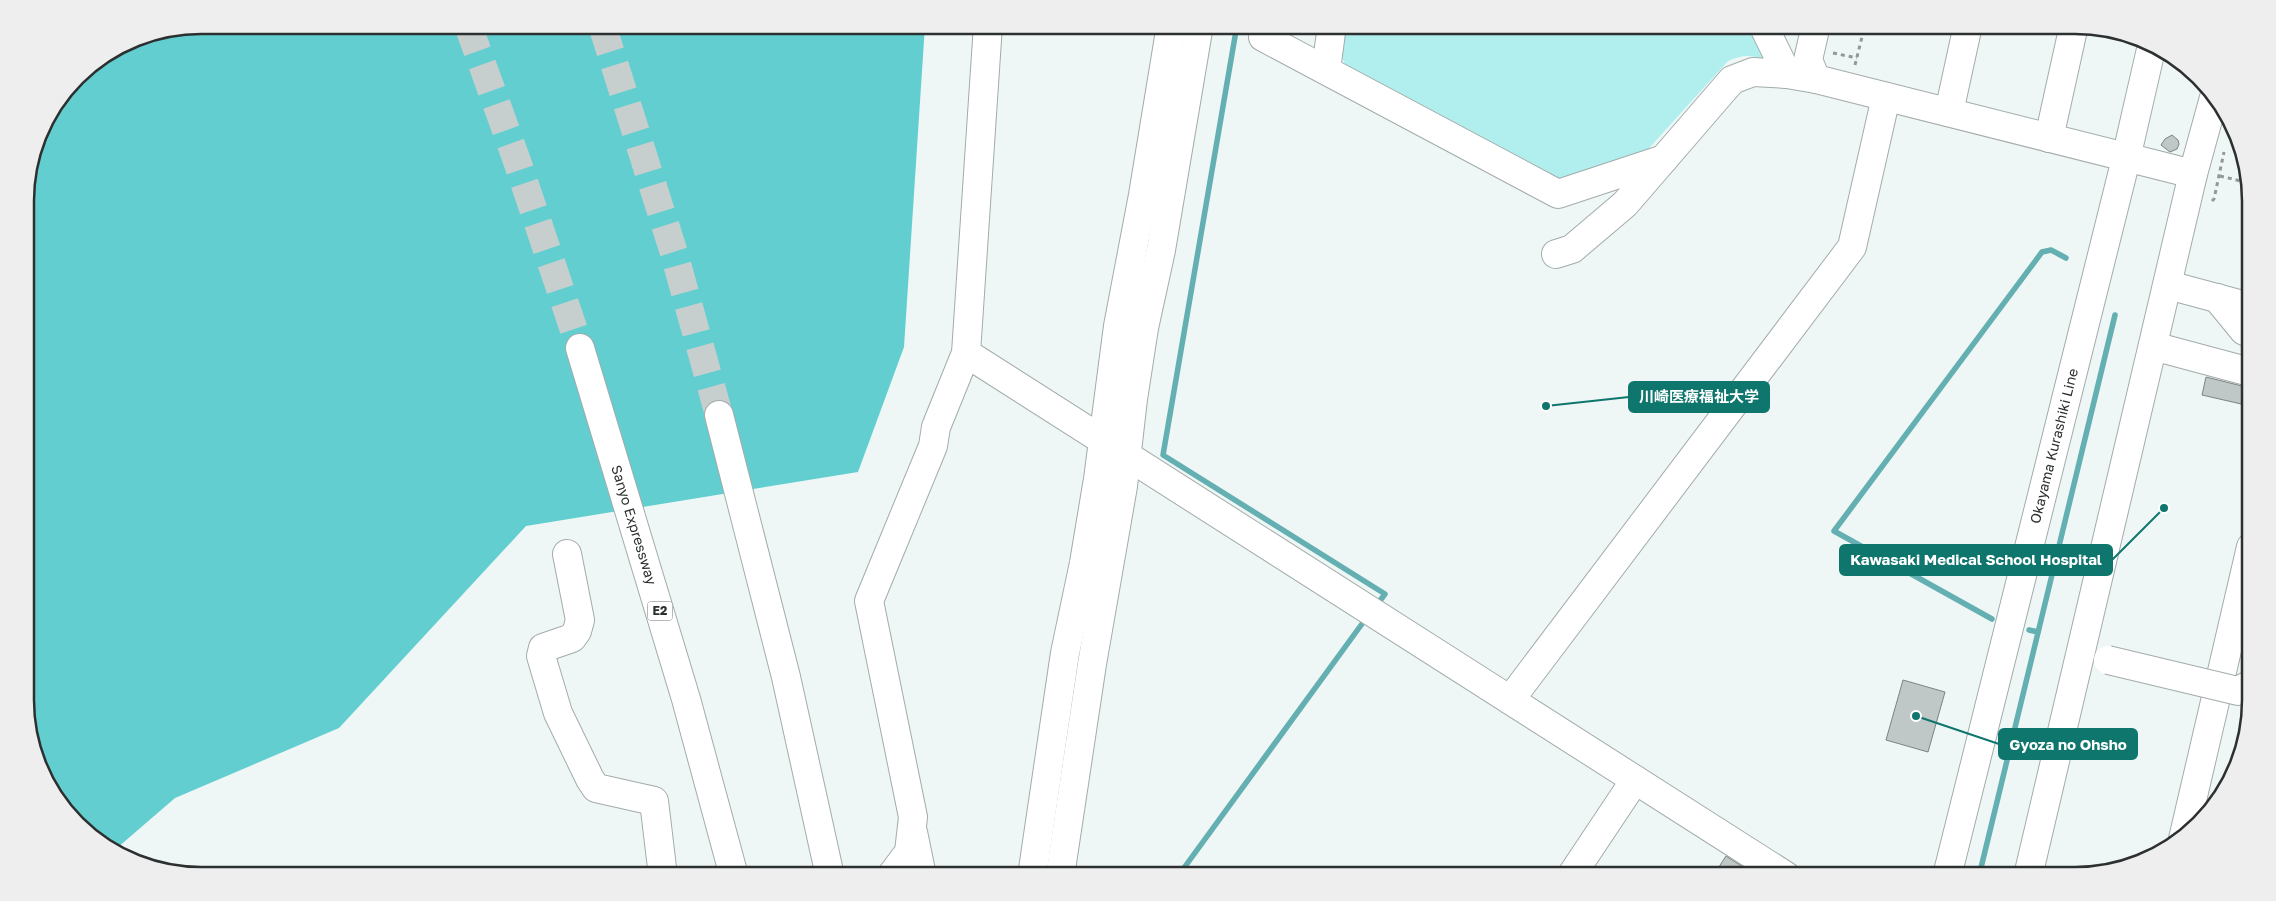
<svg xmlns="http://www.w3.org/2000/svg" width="2276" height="901" font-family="'Golos Text','Noto Sans JP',sans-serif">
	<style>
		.green { fill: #b1efef }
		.forest { fill: #62ced0 }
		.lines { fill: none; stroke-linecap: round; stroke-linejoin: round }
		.stream { stroke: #63afb1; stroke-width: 5.5 }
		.building { fill: #c0c7c7; stroke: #7c8383 }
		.highway-tunnel { stroke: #c7cece; stroke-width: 28; stroke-dasharray: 28 14; stroke-linecap: butt }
		.minor-casing { stroke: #a3abab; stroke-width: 30 }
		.major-casing { stroke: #a3abab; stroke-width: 30 }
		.highway-casing { stroke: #a3abab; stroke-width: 30 }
		.path { stroke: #929898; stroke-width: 3; stroke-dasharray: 4 4; stroke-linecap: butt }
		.minor { stroke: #fff; stroke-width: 28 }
		.major { stroke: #fff; stroke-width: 28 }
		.highway { stroke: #fff; stroke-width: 28 }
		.minor-bridge-casing { stroke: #a3abab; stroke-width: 30; stroke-linecap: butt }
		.minor-bridge { stroke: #fff; stroke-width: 28 }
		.labels { text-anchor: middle; stroke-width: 4; stroke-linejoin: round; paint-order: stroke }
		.shield { fill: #fff; stroke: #6c6e6e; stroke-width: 1 }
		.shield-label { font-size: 12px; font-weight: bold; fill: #2d3030 }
		.street-label { font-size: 14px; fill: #2d3030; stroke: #fff }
		.rim { fill: none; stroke: #2d3030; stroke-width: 2.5 }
		.leader { fill: none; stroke: #0f766e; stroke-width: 2 }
		.callout-dot { fill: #0f766e; stroke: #fff; stroke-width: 2 }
		.callout { fill: #0f766e; stroke: #0f766e; stroke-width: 2 }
		.callout-label { font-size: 15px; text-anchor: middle; font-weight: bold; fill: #fff }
	</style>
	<rect width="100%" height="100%" fill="#eef6f6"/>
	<path class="green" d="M1344,25H1754L1766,61C1751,54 1743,55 1728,61L1641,157L1561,181L1346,67L1340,52Z"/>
	<polygon class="forest" points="200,25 925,25 904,347 858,472 526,526 339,728 175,798 117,848 68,816 28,735 25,189 43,123 85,69 134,38"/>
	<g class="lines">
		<g class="stream">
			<polyline points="1237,25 1163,455 1385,594 1376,606"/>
			<polyline points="1992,619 1834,531 2042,252 2051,250 2066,258"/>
			<polyline points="2029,630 2038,632"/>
			<polyline points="1185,876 1181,872 1367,617"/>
			<polyline points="1979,876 2115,315"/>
		</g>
	</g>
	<g class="building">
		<polygon points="2172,135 2178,140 2179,144 2177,149 2170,152 2161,145 2165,139"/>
		<polygon points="2206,377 2250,388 2250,406 2202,395"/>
		<polygon points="1903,680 1945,692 1928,752 1886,740"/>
		<polygon points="1726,856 1752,873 1756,876 1713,876"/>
	</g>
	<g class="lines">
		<g class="highway-tunnel">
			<polyline points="468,25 517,161 580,348"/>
			<polyline points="602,25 674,253 719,415"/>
		</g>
		<defs>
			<g id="minor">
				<polyline points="1763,25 1787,74"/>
				<polyline points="1816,25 1808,60 1816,79 2193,174"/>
				<polyline points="1263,37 1558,194 1664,159"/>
				<polyline points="1326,70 1332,25"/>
				<polyline points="1949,112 1968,25"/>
				<polyline points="2049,138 2074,25"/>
				<polyline points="1556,254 1572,249 1625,204 1732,80 1753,72 1787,74 1816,79"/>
				<polyline points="2168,285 2250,307"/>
				<polyline points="2217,298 2244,331 2250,333"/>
				<polyline points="2153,346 2250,372"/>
				<polyline points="966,353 1786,876"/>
				<polyline points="567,554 580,620 577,631 572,638 543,648 541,656 558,713 590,779 596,788 654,801 663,876"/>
				<polyline points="1510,700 1852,247 1886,97"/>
				<polyline points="913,832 922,876"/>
				<polyline points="2183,839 2251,547"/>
				<polyline points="891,876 909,852 913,817 869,601 933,446 936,427 966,353 988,25"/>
				<polyline points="1032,876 1065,653 1084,563 1098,479 1118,326 1143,195 1171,25"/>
				<polyline points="1060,876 1092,664 1123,486 1133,399 1144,328 1161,250 1199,25"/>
				<polyline points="1571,876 1635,780"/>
				<polyline points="2028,876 2193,174 2215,94"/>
			</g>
			<polyline id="major" points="1947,876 2124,167 2152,45"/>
			<g id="highway">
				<polyline points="580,348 686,699 734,876"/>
				<polyline points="719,415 786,677 830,876"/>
			</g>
		</defs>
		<use href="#minor" class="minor-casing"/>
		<use href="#major" class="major-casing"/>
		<use href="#highway" class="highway-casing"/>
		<g class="path">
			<polyline points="1833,53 1857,58"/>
			<polyline points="1855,65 1865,25"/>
			<polyline points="2220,176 2249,183"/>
			<polyline points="2212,201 2214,199 2224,152"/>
		</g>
		<use href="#minor" class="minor"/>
		<use href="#major" class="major"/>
		<use href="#highway" class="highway"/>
		<defs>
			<polyline id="minor-bridge" points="2108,660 2238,691 2251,684"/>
		</defs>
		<use href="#minor-bridge" class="minor-bridge-casing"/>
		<use href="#minor-bridge" class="minor-bridge"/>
	</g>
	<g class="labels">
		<rect class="shield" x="647.5" y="601.5" width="25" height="19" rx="4"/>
		<g class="shield-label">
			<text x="660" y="615">E2</text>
		</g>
		<g class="street-label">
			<text transform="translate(2054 446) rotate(-76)" y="5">Okayama Kurashiki Line</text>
			<text transform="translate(634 525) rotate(73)" y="5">Sanyo Expressway</text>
		</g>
	</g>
	<path d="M0 0H2276V901H0ZM201 34H2075A167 167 0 0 1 2242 201V700A167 167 0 0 1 2075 867H201A167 167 0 0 1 34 700V201A167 167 0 0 1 201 34Z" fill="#eee" fill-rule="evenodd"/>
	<path class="rim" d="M201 34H2075A167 167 0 0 1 2242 201V700A167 167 0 0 1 2075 867H201A167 167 0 0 1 34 700V201A167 167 0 0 1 201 34Z"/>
	<path class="leader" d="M1546 406L1629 397M2164 508L2112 560M1916 716L1999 744"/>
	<g class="callout-dot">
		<circle cx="1546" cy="406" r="5"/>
		<circle cx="2164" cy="508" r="5"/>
		<circle cx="1916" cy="716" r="5"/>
	</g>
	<g class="callout">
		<rect x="1629" y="382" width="140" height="30" rx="5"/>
		<rect x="1840" y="545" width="272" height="30" rx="5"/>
		<rect x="1999" y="729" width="138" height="30" rx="5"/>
	</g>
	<g class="callout-label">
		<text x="1699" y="402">川崎医療福祉大学</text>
		<text x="1976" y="565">Kawasaki Medical School Hospital</text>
		<text x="2068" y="750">Gyoza no Ohsho</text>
	</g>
</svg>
